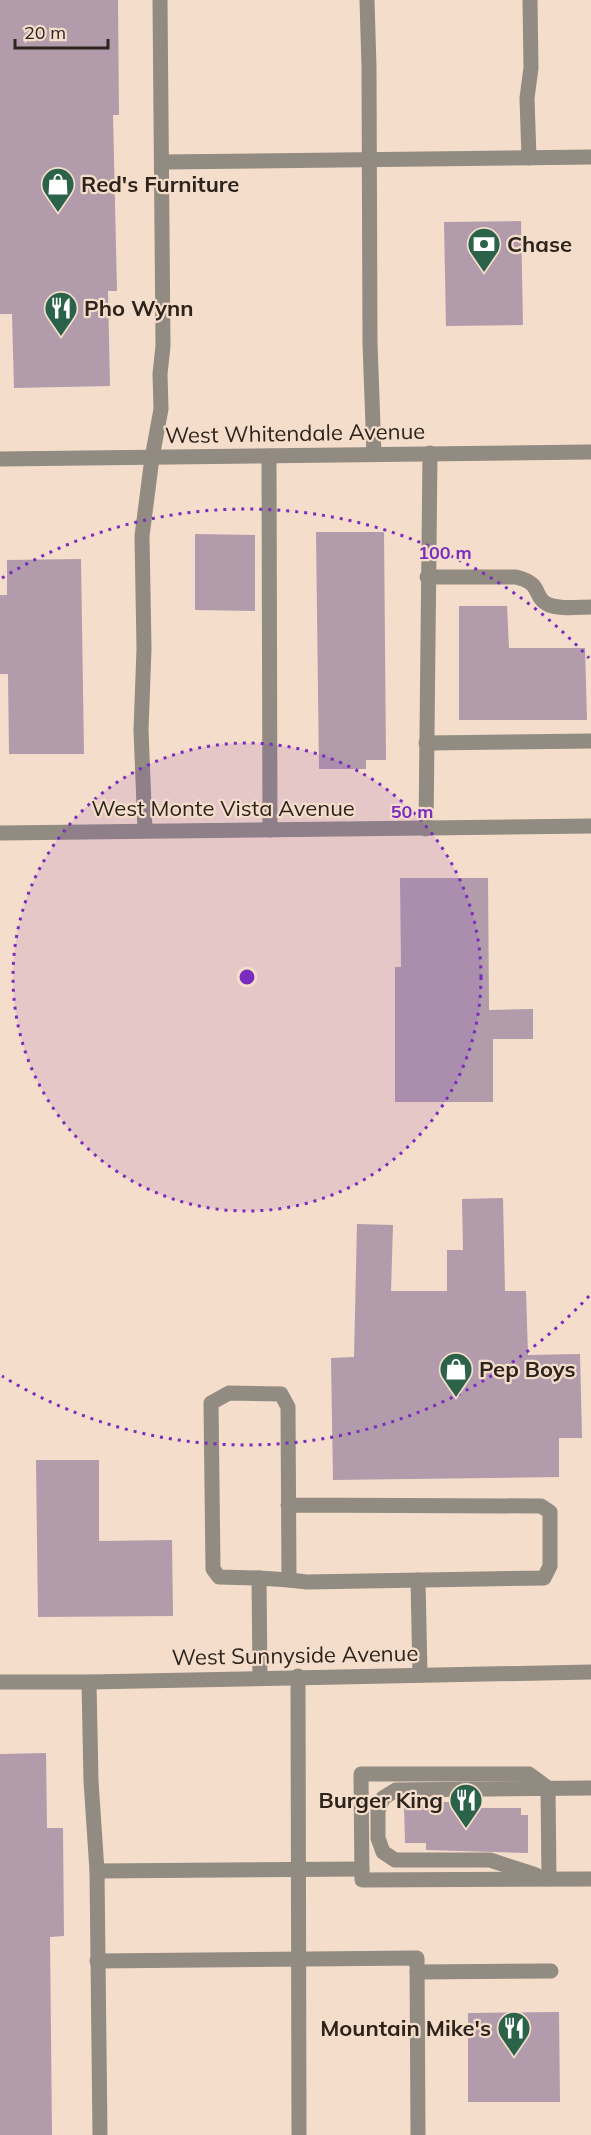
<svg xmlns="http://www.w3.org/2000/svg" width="591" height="2135" font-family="Mulish,sans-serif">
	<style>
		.building { fill: #b29bab }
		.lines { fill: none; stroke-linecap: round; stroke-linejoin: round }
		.minor { stroke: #918b81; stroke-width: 15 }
		.ring { fill: none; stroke: #7b2cbf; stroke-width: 3; stroke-dasharray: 3 6 }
		.labels { text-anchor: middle; stroke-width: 4.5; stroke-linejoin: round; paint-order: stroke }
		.poi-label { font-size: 22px; font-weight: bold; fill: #2d241d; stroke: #f4ddca; text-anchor: start }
		.street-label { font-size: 22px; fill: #2d241d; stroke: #f4ddca }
		.centre { fill: #7b2cbf; stroke: #f4ddca; stroke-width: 3 }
		.ring-label { font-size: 18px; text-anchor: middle; font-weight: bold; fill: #7b2cbf; stroke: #f4ddca; stroke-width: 4.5; stroke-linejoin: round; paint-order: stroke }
	</style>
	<rect width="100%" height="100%" fill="#f4ddca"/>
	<g class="building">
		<polygon points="0,0 118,0 119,115 113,115 117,291 108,291 110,386 14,388 12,314 0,314"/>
		<polygon points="521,221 523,325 446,326 444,222"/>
		<polygon points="316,532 384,532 386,760 366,760 366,769 319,769"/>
		<polygon points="195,534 255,535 255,611 195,610"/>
		<polygon points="81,559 84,754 9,754 8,674 0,674 0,595 7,595 7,560"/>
		<polygon points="459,606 507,606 509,648 585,648 587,720 459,720"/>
		<polygon points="400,878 488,878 489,1010 533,1009 533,1039 493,1039 493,1102 395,1102 395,967 401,967"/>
		<polygon points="503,1198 505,1291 526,1291 528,1355 580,1354 582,1438 559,1438 559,1477 333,1480 331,1358 354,1357 357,1224 393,1225 391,1291 447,1291 447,1250 463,1250 462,1199"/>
		<polygon points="36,1460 99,1460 99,1541 172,1540 173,1616 38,1617"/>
		<polygon points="46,1753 47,1828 63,1828 64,1936 50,1937 52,2135 0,2135 0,1754"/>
		<polygon points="424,1802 476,1802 476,1808 521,1808 521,1815 528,1815 528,1853 426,1850 426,1843 405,1843 404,1805 424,1805"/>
		<polygon points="559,2012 560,2102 468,2102 468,2013"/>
	</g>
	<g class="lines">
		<g class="minor">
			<polyline points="367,0 369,67 370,343 374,454"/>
			<polyline points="529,158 527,98 531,68 530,0"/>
			<polyline points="163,162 591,157"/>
			<polyline points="269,456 270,830"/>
			<polyline points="0,459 591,452"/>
			<path d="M427,577H516C544,584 532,596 547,604C559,610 578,607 591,607"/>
			<polyline points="426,743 591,741"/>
			<polyline points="426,829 430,453"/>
			<polyline points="145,830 141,730 144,649 142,536 152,458 161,409 160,374 163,346 160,0"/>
			<polyline points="0,833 591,826"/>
			<polyline points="259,1578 289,1580"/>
			<polyline points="418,1580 420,1675"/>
			<polyline points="298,1676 299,2135"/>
			<polyline points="260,1678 259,1578 219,1577 213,1569 211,1403 229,1393 281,1394 288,1407 289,1580 307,1582 544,1578 550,1566 550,1512 541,1506 288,1505"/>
			<polyline points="0,1682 89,1682 591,1672"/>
			<polyline points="89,1682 91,1781 97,1871 100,2135"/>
			<polyline points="548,1788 529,1774 361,1774 362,1880 591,1879"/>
			<polyline points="548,1788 549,1879"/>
			<polyline points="97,1871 362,1869"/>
			<polyline points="536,1875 490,1860 395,1860 383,1852 378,1838 378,1811 383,1798 396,1790 591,1788"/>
			<polyline points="97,1961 417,1958 418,2135"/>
			<polyline points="417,1972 551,1971"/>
		</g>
	</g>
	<circle cx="247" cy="977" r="234" fill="#7b2cbf" fill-opacity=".12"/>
	<g class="ring">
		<circle cx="247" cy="977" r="234"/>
		<path d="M589 1296A468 468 0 0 1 2 1376M2 578A468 468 0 0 1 589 658"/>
	</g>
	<defs>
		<symbol id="shop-pin" viewBox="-11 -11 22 30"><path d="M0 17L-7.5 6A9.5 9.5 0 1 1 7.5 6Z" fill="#2a624a" stroke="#f4ddca"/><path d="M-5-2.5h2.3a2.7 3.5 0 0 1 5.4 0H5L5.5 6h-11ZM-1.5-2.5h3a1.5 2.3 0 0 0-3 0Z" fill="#fff"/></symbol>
		<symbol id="bank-pin" viewBox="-11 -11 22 30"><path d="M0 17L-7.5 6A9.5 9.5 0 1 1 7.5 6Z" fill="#2a624a" stroke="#f4ddca"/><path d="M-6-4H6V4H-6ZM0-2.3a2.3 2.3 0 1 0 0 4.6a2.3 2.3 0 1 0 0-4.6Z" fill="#fff"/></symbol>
		<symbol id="restaurant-pin" viewBox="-11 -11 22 30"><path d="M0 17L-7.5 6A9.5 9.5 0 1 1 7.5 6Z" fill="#2a624a" stroke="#f4ddca"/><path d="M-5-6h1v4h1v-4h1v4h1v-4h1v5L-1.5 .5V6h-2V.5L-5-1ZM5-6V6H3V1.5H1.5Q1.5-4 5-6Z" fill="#fff"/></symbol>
	</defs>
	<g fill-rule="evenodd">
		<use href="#shop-pin" x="39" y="165" width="38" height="52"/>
		<use href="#bank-pin" x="465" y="225" width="38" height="52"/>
		<use href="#restaurant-pin" x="42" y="289" width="38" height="52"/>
		<use href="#shop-pin" x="437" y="1350" width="38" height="52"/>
		<use href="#restaurant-pin" x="447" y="1781" width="38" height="52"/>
		<use href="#restaurant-pin" x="495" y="2009" width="38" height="52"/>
	</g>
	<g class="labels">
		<g class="poi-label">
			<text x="81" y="192">Red's Furniture</text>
			<text x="507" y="252">Chase</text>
			<text x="84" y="316">Pho Wynn</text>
			<text x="479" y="1377">Pep Boys</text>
			<text x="443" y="1808" text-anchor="end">Burger King</text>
			<text x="491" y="2036" text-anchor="end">Mountain Mike's</text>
		</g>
		<g class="street-label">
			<text transform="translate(295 433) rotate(-1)" y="8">West Whitendale Avenue</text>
			<text x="223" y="816">West Monte Vista Avenue</text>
			<text transform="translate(295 1655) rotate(-1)" y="8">West Sunnyside Avenue</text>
		</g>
	</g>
	<circle cx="247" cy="977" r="9" class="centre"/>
	<g class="ring-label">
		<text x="445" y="559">100 m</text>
		<text x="412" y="818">50 m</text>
	</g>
	<path d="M15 39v9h93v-9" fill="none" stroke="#2d241d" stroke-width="3"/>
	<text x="24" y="39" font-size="18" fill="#2d241d" stroke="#f4ddca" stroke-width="4.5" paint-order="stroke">20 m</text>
</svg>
